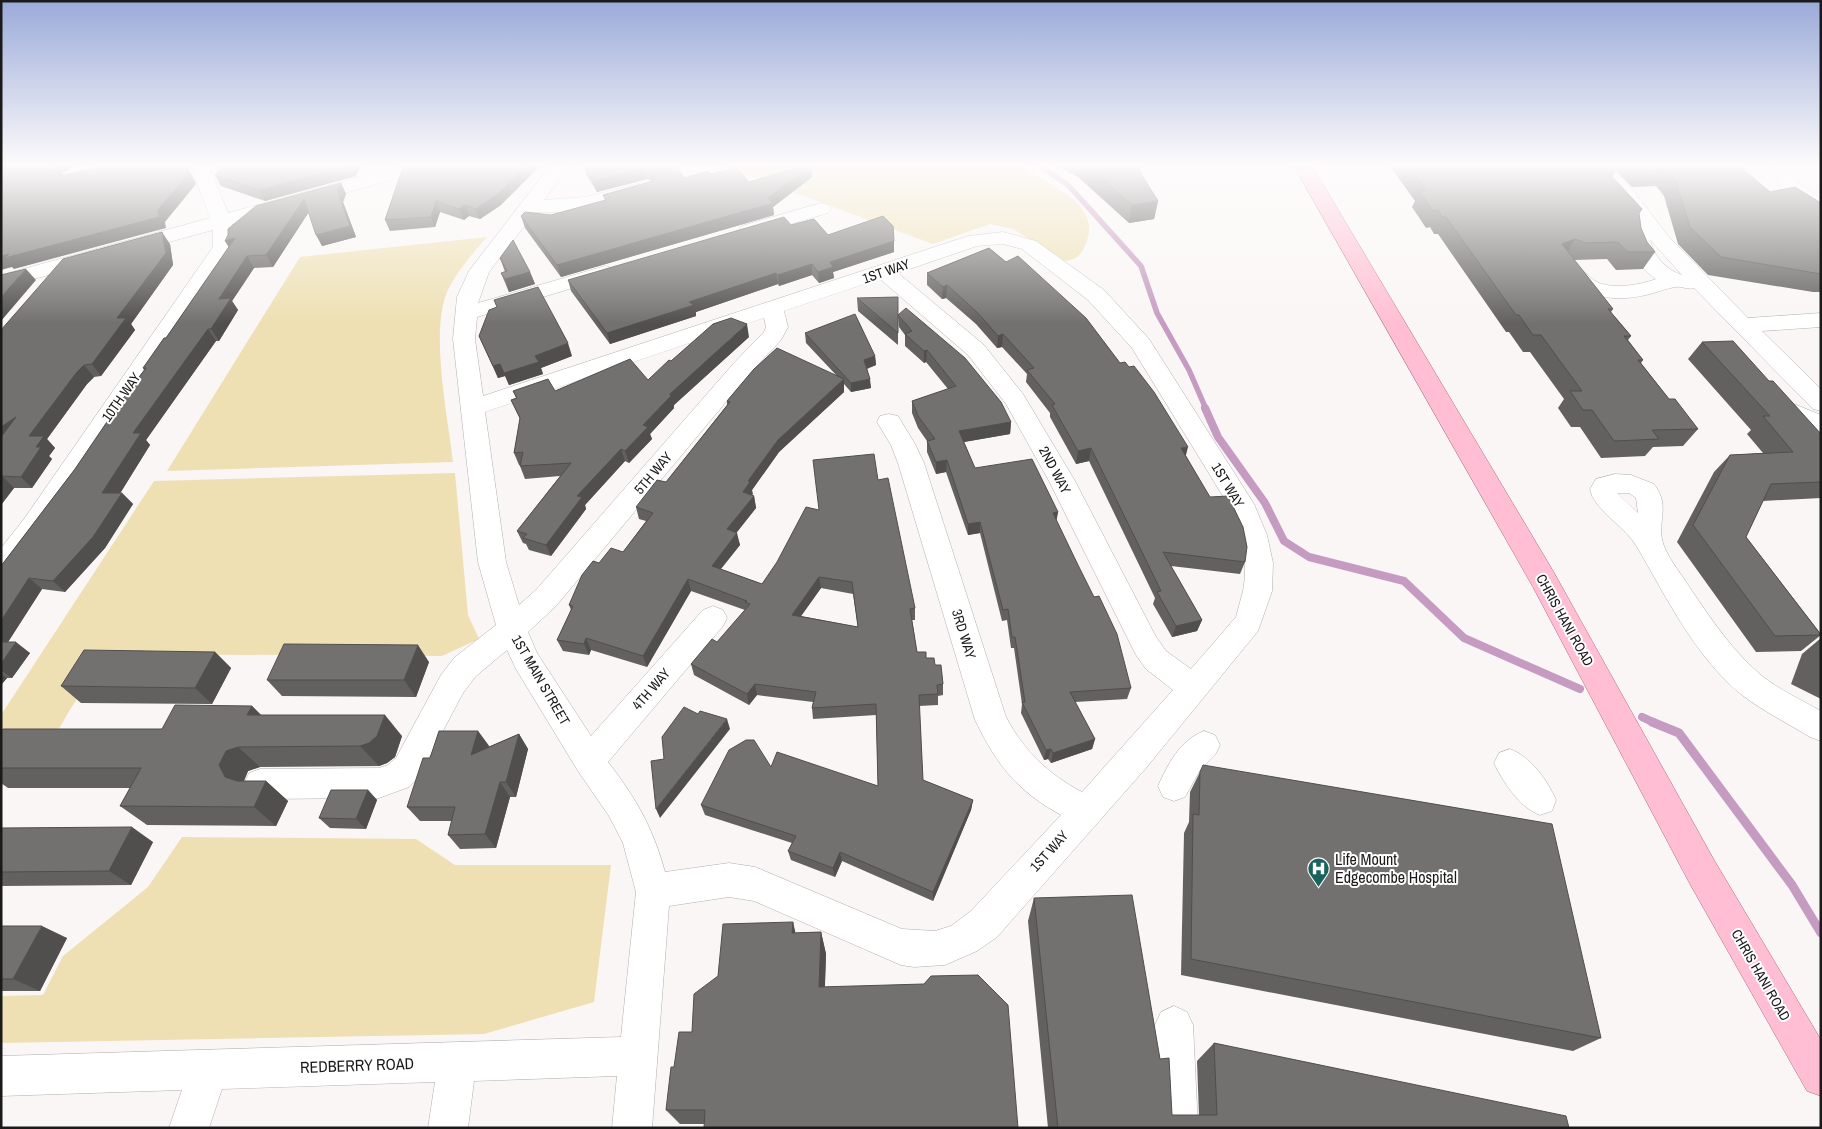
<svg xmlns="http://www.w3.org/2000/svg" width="1822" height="1129" font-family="'Archivo Narrow',sans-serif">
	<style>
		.green { fill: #eee0b3 }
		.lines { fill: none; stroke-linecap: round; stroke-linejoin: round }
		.stream-far2 { stroke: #c69bc2; stroke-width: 5.5 }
		.stream-far1 { stroke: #c69bc2; stroke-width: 8 }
		.stream { stroke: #c69bc2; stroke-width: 9 }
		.minor-casing { stroke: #b2afae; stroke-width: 1 }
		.major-casing { stroke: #af697f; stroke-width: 1 }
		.minor { fill: #fff; fill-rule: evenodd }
		.major { fill: #ffbed3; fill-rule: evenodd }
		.wall { fill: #63615f; fill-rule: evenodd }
		.shaded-wall { fill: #504f4e }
		.building { fill: #73716f; stroke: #504f4e; fill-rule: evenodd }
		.labels { text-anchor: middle; stroke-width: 4; stroke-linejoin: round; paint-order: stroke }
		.street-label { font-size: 14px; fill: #1b1a1a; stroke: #fff }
		.near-poi-label { font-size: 16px; fill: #1b1a1a; stroke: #fff; text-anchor: start }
		.near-street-label { font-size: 16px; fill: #1b1a1a; stroke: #fff }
	</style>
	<rect width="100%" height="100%" fill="#faf6f6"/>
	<g class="green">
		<path d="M723,166H1022C1046,186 1103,202 1086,243C1082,254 1077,260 1065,261L1013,229L990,224L933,244Z"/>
		<path d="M487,237C472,254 457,271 447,292C430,333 448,417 453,462L167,471L300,257Z"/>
		<polygon points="455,473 468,615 479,639 442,656 108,654 71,708 53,739 32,740 1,789 1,715 154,481"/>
		<polygon points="182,837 416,839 455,865 611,865 594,1002 484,1034 1,1043 1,996 43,995 63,956 148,887"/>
	</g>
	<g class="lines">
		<polyline class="stream-far2" points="1041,166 1069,186 1141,266 1157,313 1189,370 1206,409"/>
		<g class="stream-far1">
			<polyline points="1205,408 1218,437 1265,503 1284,541 1309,557 1404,581 1464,638 1580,689"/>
			<polyline points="1642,717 1655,723"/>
		</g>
		<polyline class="stream" points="1652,722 1679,733 1792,885 1821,933"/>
		<defs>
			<g id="minor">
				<polygon points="191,166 209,166 228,213 400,166 430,166 428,170 232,224 233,247 42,533 11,576 1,579 1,548 24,519 213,247 213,230 1,288 1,275 210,218"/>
				<path d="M550,166H569L544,200L586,197L641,183L648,185L651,189L648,193L569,212H535L489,272L478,303L605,266L612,268L615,272L612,276L477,317L475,339L483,396L968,236L1003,232L1036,241L1104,290L1149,339L1254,504L1267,535L1273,563L1272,591L1258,631L1146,768L997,937L977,951L945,965L914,967L901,965L754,901L729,897L669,906L652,1128H612L617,1076L474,1081L468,1128H428L435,1082L222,1089L209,1128H169L182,1090L1,1096V1056L621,1037L636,892L623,843L609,816L578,771L516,669L507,650L476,676L463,693L418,778L409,787L379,798L260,799L249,795L244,784L249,773L260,769L379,768L388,765L396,758L441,675L454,658L496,625L478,562L453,339L457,297L469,271ZM1003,244L1022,249L1088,300L1132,348L1229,506L1244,549L1245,577L1243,591L1236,617L1191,669L1166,651L1156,637L1075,481L1023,394L984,345L898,273L977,246ZM880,279L968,355L1006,404L1049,481L1136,655L1146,669L1173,690L1082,792C1048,774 1024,751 1006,717L924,463L915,444L898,416L889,414L880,416L877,422L891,445L898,463L975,720C997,765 1017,791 1061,815L971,911L951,926L935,931L902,929L755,867L729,863L665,872C653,828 636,798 608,762L723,626L727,618L723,610L713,606L703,610L591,736L537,653L528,632L556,606L750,373L781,340L788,327L784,311ZM764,318L766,327L764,332L734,363L536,590L519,605L506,562L485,412Z"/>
				<path d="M1590,166H1609L1632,189L1668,236L1748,318L1821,313V327L1762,331L1821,389V411L1813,409L1694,288C1687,290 1682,286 1676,287C1666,288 1656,293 1646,295C1610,303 1579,297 1558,266L1561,262C1580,257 1583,276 1599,283C1615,289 1640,285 1656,279C1639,268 1620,240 1637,222ZM1650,239L1654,244L1682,275C1665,269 1654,257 1650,239Z"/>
				<path d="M1771,166H1789L1796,181L1821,199V213C1800,208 1774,188 1771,166Z"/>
				<polygon points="821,203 828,205 831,209 828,213 749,236 742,234 739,230 742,226"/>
				<path d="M1794,404L1821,415V432C1807,428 1790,425 1782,412L1785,406Z"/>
				<path d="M1615,474L1631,475L1654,484C1672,508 1655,523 1664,546C1670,561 1682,575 1690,588C1711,619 1733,652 1762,676C1780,690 1801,700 1821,711V741L1810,737C1787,723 1763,711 1742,695C1695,657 1667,598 1637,547C1626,528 1603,516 1592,496L1590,489L1596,479ZM1617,493H1629L1636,498L1638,513Z"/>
				<path d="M1204,731L1215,735L1220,745L1215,755L1200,770L1185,797L1174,801L1163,797L1158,786C1168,764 1180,740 1204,731Z"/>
				<path d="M1510,749C1530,756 1548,781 1556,800L1552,811L1540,815C1520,808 1503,782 1494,763L1499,753Z"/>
				<polygon points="1174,1006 1187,1012 1193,1025 1198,1128 1158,1128 1155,1025 1161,1012"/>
			</g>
			<polygon id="major" points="1294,166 1312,166 1553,571 1714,860 1821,1040 1821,1096 1807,1091 1690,884 1533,587"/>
		</defs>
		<use href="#minor" class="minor-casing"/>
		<use href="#major" class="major-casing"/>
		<use href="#minor" class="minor"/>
		<use href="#major" class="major"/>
	</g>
	<g class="wall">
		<polygon points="584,166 676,166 684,178 710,174 749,182 811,166 812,177 773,207 774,215 561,277 525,228 521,216 551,215 605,200 603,195 652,181 647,179 597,192 586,174"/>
		<polygon points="1058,166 1139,166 1141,174 1158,201 1154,219 1129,223 1078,177"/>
		<polygon points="1390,166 1739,166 1770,192 1821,203 1821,292 1813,292 1708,275 1678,244 1664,196 1656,186 1632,187 1612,167 1616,171 1612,177 1639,214 1641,228 1647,242 1655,252 1643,269 1616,270 1607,259 1574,260 1613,309 1611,312 1631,336 1628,340 1643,360 1641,363 1669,399 1698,429 1683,446 1653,447 1645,456 1601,458 1580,427 1571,427 1558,408 1564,399 1530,352 1523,352 1509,332 1506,332 1438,234 1434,234 1430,227 1426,228 1412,207 1415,201"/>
		<polygon points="403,167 501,205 480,219 469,216 464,220 440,212 435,227 390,231 385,220"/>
		<polygon points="215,175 356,176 265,201 221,186"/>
		<polygon points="341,183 346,194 343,202 356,237 322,246 309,212 273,267 254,268 232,301 238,310 219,341 216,341 146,440 150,445 120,493 122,493 133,504 105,548 65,592 42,589 8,642 30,653 12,678 7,678 1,685 1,566 75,469 113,414 112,413 144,370 143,368 166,338 229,247 225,241"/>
		<polygon points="791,225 828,235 894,241 894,252 833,272 834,278 819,283 812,275 779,286 778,284 696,312 696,316 610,344 571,291 568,280"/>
		<polygon points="170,244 173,265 131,324 135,330 101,376 94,377 87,384 47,439 55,448 49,456 52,459 32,488 14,488 1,505 1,330"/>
		<polygon points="989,248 1186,456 1245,562 1240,574 1171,566 1202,620 1197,631 1172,637 1153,604 1155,598 1089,461 1076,464 1050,417 1050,413 1026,382 1027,374 1002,347 997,348 976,324 946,298 942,299 927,285 927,273"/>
		<polygon points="500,258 530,272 535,284 509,292 506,285 501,273 505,272"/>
		<polygon points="898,297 898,345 858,311 857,298"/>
		<polygon points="898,315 1011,422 1010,434 964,442 975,468 1058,512 1056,520 1131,688 1127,699 1075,702 1095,739 1092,749 1051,763 1048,759 1044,760 1021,713 1022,704 1014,648 1011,648 1007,620 1002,621 980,533 968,535 946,472 936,474 927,452 927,441 918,428 912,413 912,401 948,389 926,362 924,363 905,346 905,335 899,327"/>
		<path d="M805,333L875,356L876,365L867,369L871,388L851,392L844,384V392L779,452L752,490V495L754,496L756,508L736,533L740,545L721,569L762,584L819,510L878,480L915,608V620H912L917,652L935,665L943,684V695L938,696V705L919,706L923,780L973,800L971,810L933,901L842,861L835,877L791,860L788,851L792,843L705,815L701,805L771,767L878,786L876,715L813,719L812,708L813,702L757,695L749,705L694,675L691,664L717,642L745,610L691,591L647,667L591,650L589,655L563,651L557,640L571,610L569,605L599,563L623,552L646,521L639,519L636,507L666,482L727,405V401L837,376L806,343ZM821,588L853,594L858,627L801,616Z"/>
		<polygon points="479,336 572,356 541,368 543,374 509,385 505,376 498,378"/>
		<polygon points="749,337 674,405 674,408 650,434 652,439 629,463 625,461 585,505 586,509 551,556 529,550 526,544 523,543 517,531 560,476 525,479 520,466 520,465 519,465 514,453 520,419 511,400 516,398 513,391 555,391 648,380 671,361"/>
		<polygon points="1702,342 1769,381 1821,434 1821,498 1763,501 1746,537 1821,634 1821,635 1801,651 1756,652 1677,542 1714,472 1730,455 1763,453 1747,434 1751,430 1688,359"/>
		<polygon points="1821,638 1821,699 1791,684 1802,654"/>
		<polygon points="215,652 231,668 212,704 81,703 61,686"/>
		<polygon points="429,662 416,697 282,696 267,680"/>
		<polygon points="252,706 261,715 402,736 395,757 387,763 379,766 260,767 248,771 244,781 266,781 288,801 276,826 147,825 120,806 130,788 8,788 1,783 1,732 162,729"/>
		<polygon points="478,731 489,746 488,747 519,734 528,749 516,797 510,797 496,848 460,849 448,835 452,821 420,821 407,807 430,758"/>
		<polygon points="1200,772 1601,1038 1573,1051 1181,975 1184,833 1189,822 1190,792"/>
		<polygon points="368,790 377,800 366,829 330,828 319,818"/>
		<polygon points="1,828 153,842 131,885 1,886"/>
		<polygon points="1034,898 1160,1059 1172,1115 1199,1115 1197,1061 1214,1043 1569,1128 1048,1128 1028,921"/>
		<polygon points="793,922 795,933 821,932 826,954 825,986 704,1124 680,1124 666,1110 674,1067 692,1032"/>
		<polygon points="1,926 67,938 40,991 1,991"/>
	</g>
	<g class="shaded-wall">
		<polygon points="53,166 73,166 68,171 62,173 58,182 50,171"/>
		<polygon points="186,166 192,175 196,184 165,222 166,228 14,269 12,267 1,270 1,256 158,210"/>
		<polygon points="349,166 361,166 356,176 265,201 259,190"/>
		<polygon points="526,166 540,166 501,205 480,219 476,209"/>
		<polygon points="811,166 812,177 773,207 774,215 561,277 557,265 768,198"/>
		<polygon points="644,168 647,179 597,192 594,181"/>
		<polygon points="341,183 346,194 343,202 356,237 322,246 316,235"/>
		<polygon points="304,199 310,210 273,267 266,255"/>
		<polygon points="436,201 440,212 435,227 431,217"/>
		<polygon points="1158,201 1154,219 1129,223 1132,205"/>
		<polygon points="465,205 469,216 464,220 459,209"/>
		<polygon points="162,232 170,244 173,265 131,324 135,330 101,376 92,364 117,318"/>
		<polygon points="235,238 232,252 225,241"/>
		<polygon points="1575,239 1565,256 1562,244"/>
		<polygon points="894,241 894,252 833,272 834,278 819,283 818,272 830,262"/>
		<polygon points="247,256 254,268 232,301 238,310 219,341 211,329 219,299"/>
		<polygon points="812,264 812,275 779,286 778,275"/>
		<polygon points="26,269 36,280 1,321 1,297"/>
		<polygon points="530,272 535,284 509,292 505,279"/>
		<polygon points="776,273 778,284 696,312 696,316 610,344 607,333 689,302"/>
		<polygon points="947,285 946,298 942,299 943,287"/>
		<polygon points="747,324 749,337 674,405 674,408 650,434 652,439 629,463 625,451 643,425 670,394"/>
		<polygon points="208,329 216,341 146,440 150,445 113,505 102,493 133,433"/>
		<polygon points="1003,334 1002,347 997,348 998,336"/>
		<polygon points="568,343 572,356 541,368 543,374 509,385 504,373 535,356"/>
		<polygon points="927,350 926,362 924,363 924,351"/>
		<polygon points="875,356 876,365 865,369 864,360"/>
		<polygon points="500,364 505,376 498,378 493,366"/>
		<polygon points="84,365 94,377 87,384 47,439 55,448 49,456 52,459 32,488 21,477 29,436 77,372"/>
		<polygon points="844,379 844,392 779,452 752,490 753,494 745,504 743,492 748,481 778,440"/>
		<polygon points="870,379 871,388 851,392 851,383"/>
		<polygon points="16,417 1,446 1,427"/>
		<polygon points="1011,422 1010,434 958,443 959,431"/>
		<polygon points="1188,447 1185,459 1181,448"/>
		<polygon points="1091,448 1089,461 1076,464 1078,451"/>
		<polygon points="621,449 625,461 585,505 586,509 551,556 546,545 577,496"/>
		<polygon points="947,460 946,472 936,474 936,462"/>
		<polygon points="2,476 14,488 1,505 1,477"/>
		<polygon points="122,493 133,504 105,548 65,592 53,581"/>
		<polygon points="754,496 756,508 730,541 727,529"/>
		<polygon points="1058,512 1056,524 1053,513"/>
		<polygon points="980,522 980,533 968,535 968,524"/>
		<polygon points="737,533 740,545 714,577 712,566"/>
		<polygon points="819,577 821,588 794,626 792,615"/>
		<polygon points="29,578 42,589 1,653 1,621"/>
		<polygon points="688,579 691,591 647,667 643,656"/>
		<polygon points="1202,620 1197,631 1172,637 1176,626"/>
		<polygon points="586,638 591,650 589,655 584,644"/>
		<polygon points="16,642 30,653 12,678 1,670 1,664"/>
		<polygon points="418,645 429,662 416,697 404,680"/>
		<polygon points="215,652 231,668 212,704 195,688"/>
		<polygon points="1,674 7,678 1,685"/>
		<polygon points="755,684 757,695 749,705 747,694"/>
		<polygon points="252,706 273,727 247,715"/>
		<polygon points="385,715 402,736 395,757 387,763 379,766 360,746"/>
		<polygon points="727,719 730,729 660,818 656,809"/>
		<polygon points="478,731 489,746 482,770 471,755"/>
		<polygon points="519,734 528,749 516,797 506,782"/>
		<polygon points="1095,739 1092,749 1051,763 1053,753"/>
		<polygon points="238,747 260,767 248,771 242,785 225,777 219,765 226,751"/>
		<polygon points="1051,749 1048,759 1044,760 1046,750"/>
		<polygon points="266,781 288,801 276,826 254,807"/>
		<polygon points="500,782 510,797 496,848 485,834"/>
		<polygon points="368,790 377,800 366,829 356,819"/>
		<polygon points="973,800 971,810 933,901 933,892"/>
		<polygon points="132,827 153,842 131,885 109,871"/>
		<polygon points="840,852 842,861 835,877 833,868"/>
		<polygon points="793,922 798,944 792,933"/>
		<polygon points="42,926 67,938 40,991 13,979"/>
		<polygon points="821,932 826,954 824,1006 819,987"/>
	</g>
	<g class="building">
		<polygon points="1,166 53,166 50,171 63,175 106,166 186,166 189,173 158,210 159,217 5,258 9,254 1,256"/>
		<polygon points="223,166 349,166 259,190 215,175"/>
		<polygon points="407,166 526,166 498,194 476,209 465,205 459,209 436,201 431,217 385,220 403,167"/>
		<polygon points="585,166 676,166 684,178 708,171 710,174 737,168 749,182 803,166 811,166 768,198 773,203 557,265 521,216 525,212 551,215 606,200 603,195 653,181 655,175 653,171 644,168 594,181"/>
		<polygon points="1088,166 1139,166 1141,174 1158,201 1132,205"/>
		<polygon points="1408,166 1612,166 1616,171 1607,171 1642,209 1639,213 1641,228 1647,242 1655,252 1627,252 1618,242 1586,243 1575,239 1562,244 1613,309 1608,309 1631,336 1624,336 1643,360 1638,360 1669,399 1675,399 1698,429 1652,430 1659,439 1614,441 1592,410 1583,410 1570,391 1582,391 1541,335 1533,335 1519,315 1516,315 1446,217 1442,217 1438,210 1433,211 1419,191 1426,190"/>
		<polygon points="1638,166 1739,166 1770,192 1795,187 1821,203 1821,274 1721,257 1690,227 1675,179 1666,169 1643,170"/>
		<polygon points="341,183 337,190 350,226 316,235 304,199 266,255 247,256 219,299 231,298 211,329 208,329 133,433 141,433 102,493 122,493 93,537 53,581 29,578 1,621 1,566 75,469 113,413 112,413 146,368 143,368 164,338 166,338 235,238 225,241 228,235 228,229 256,206"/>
		<polygon points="883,216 893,226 894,241 830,262 833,267 818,272 812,264 778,275 776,273 689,302 694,305 607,333 568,280 784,217 791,225 814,219 828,235"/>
		<polygon points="162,232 166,253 117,318 126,318 92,364 84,365 77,372 29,436 44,436 36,447 41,447 21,477 2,476 1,477 1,437 16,417 1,427 1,330 63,259"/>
		<polygon points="513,240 530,272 505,279 501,273 507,271 500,258"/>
		<polygon points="989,248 1006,262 1018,256 1086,318 1120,363 1125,362 1129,367 1134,366 1154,392 1188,447 1181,448 1210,497 1228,496 1243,527 1247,547 1245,562 1163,552 1202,620 1176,626 1157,592 1161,591 1091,448 1078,451 1052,405 1055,404 1027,370 1034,368 1003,334 998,336 977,312 947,285 943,287 927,273"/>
		<polygon points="26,269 1,297 1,275"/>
		<polygon points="538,287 568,343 535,356 539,362 504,373 500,364 493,366 479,336 489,310 497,307 494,300"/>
		<polygon points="898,297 898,333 857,298"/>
		<polygon points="906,308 965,358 1001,402 1011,422 959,431 975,468 1032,459 1058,512 1053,513 1078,565 1094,597 1099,596 1117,634 1131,688 1070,692 1095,739 1053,753 1051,749 1046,750 1022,702 1025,702 1015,637 1012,637 1008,609 1003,610 980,522 968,524 947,460 936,462 927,441 935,439 918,416 912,401 956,386 927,350 924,351 905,334 912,331 898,315"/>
		<polygon points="855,314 875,356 864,360 870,379 851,383 805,333"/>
		<polygon points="731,318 747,324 670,394 671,396 643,425 648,427 625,451 621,449 577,496 582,497 546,545 523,538 527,534 517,531 571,463 520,466 523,452 514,453 520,418 511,400 517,398 513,391 548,379 555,391 630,359 648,380 669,360 671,361 713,324"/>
		<polygon points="1733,341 1769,381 1773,381 1821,434 1821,482 1771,484 1746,537 1821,635 1775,636 1693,525 1730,455 1793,452 1763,416 1770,416 1702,342"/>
		<path d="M777,348L844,379L778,440L748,481L750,482L743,492L754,496L727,529L737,533L712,566L762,584L777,562L806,507L819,510L813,460L874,454L878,480L888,478L915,608L910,609L917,652H926V658H934L935,665H941L943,684L937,685L938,694L919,695L923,780L973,800L933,892L840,852L833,868L788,851L796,836L701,805L729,750L746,740H754L771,767L777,752L878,786L876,704L812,708L816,692L755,684L747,694L691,664L712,639L717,642L750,604L745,602L747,601L688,579L643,656L586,638L584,644L557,640L573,606L569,605L582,575L593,561L599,563L611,548L623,552L653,513L636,507L657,480L666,482L730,402L727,401L754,369ZM819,577L852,582L858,627L792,615Z"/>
		<polygon points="1,642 16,642 1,664"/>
		<polygon points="284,644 418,645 404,680 267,680"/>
		<polygon points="84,650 215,652 195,688 61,686"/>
		<polygon points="175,705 252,706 247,715 385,715 377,736 369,743 360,746 238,747 226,751 219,765 225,777 237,781 266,781 254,807 120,806 141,768 1,768 1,732 3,729 162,729"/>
		<polygon points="684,707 698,714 700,711 727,719 656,809 651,761 664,759 662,737"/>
		<polygon points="439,731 478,731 471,755 519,734 506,782 500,782 485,834 448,835 455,807 407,807 423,758 430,758"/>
		<polygon points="1203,765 1552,824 1601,1038 1191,959 1193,814 1199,815 1200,772"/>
		<polygon points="331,790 368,790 356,819 319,818"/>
		<polygon points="132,827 109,871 1,872 1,828"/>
		<polygon points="1132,895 1160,1059 1169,1058 1172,1115 1217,1115 1214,1043 1566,1116 1569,1128 1058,1128 1034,898"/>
		<polygon points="793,922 792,933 821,932 819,987 924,984 931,976 978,975 1008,1005 1018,1128 704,1128 705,1110 666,1110 671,1067 674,1067 679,1032 692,1032 694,994 718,976 723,924"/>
		<polygon points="1,926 42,926 13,979 1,979"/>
	</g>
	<linearGradient id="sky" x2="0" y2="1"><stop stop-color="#9aaad9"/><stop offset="0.51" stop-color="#fdfbfb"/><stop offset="1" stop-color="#fdfbfb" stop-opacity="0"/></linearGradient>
	<rect width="1822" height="324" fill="url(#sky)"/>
	<defs>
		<symbol id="hospital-pin" viewBox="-11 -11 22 30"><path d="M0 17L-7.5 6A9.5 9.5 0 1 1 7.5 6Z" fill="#18645c" stroke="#fff"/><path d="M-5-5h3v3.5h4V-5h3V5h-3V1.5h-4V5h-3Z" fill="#fff"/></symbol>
	</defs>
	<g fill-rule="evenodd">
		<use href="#hospital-pin" x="1306" y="856" width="25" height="34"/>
	</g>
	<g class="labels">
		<g class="street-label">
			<text transform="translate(886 271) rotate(-19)" y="5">1ST WAY</text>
			<text transform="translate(121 397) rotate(-55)" y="5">10TH WAY</text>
			<text transform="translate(1055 470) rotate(62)" y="5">2ND WAY</text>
			<text transform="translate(653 473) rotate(-50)" y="5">5TH WAY</text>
			<text transform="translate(1228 485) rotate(59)" y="5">1ST WAY</text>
			<text transform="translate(1565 620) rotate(61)" y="5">CHRIS HANI ROAD</text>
			<text transform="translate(964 634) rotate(73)" y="5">3RD WAY</text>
			<text transform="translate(541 680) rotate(60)" y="5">1ST MAIN STREET</text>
			<text transform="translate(651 689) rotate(-49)" y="5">4TH WAY</text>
			<text transform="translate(1049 851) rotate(-48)" y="5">1ST WAY</text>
			<text transform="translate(1761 975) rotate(60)" y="5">CHRIS HANI ROAD</text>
		</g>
		<g class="near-poi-label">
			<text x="1335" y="865">Life Mount<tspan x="1335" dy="18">Edgecombe Hospital</tspan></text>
		</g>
		<g class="near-street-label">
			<text transform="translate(357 1065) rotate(-2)" y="6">REDBERRY ROAD</text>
		</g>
	</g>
	<rect width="1822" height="1129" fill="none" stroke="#1b1a1a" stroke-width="5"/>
</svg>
